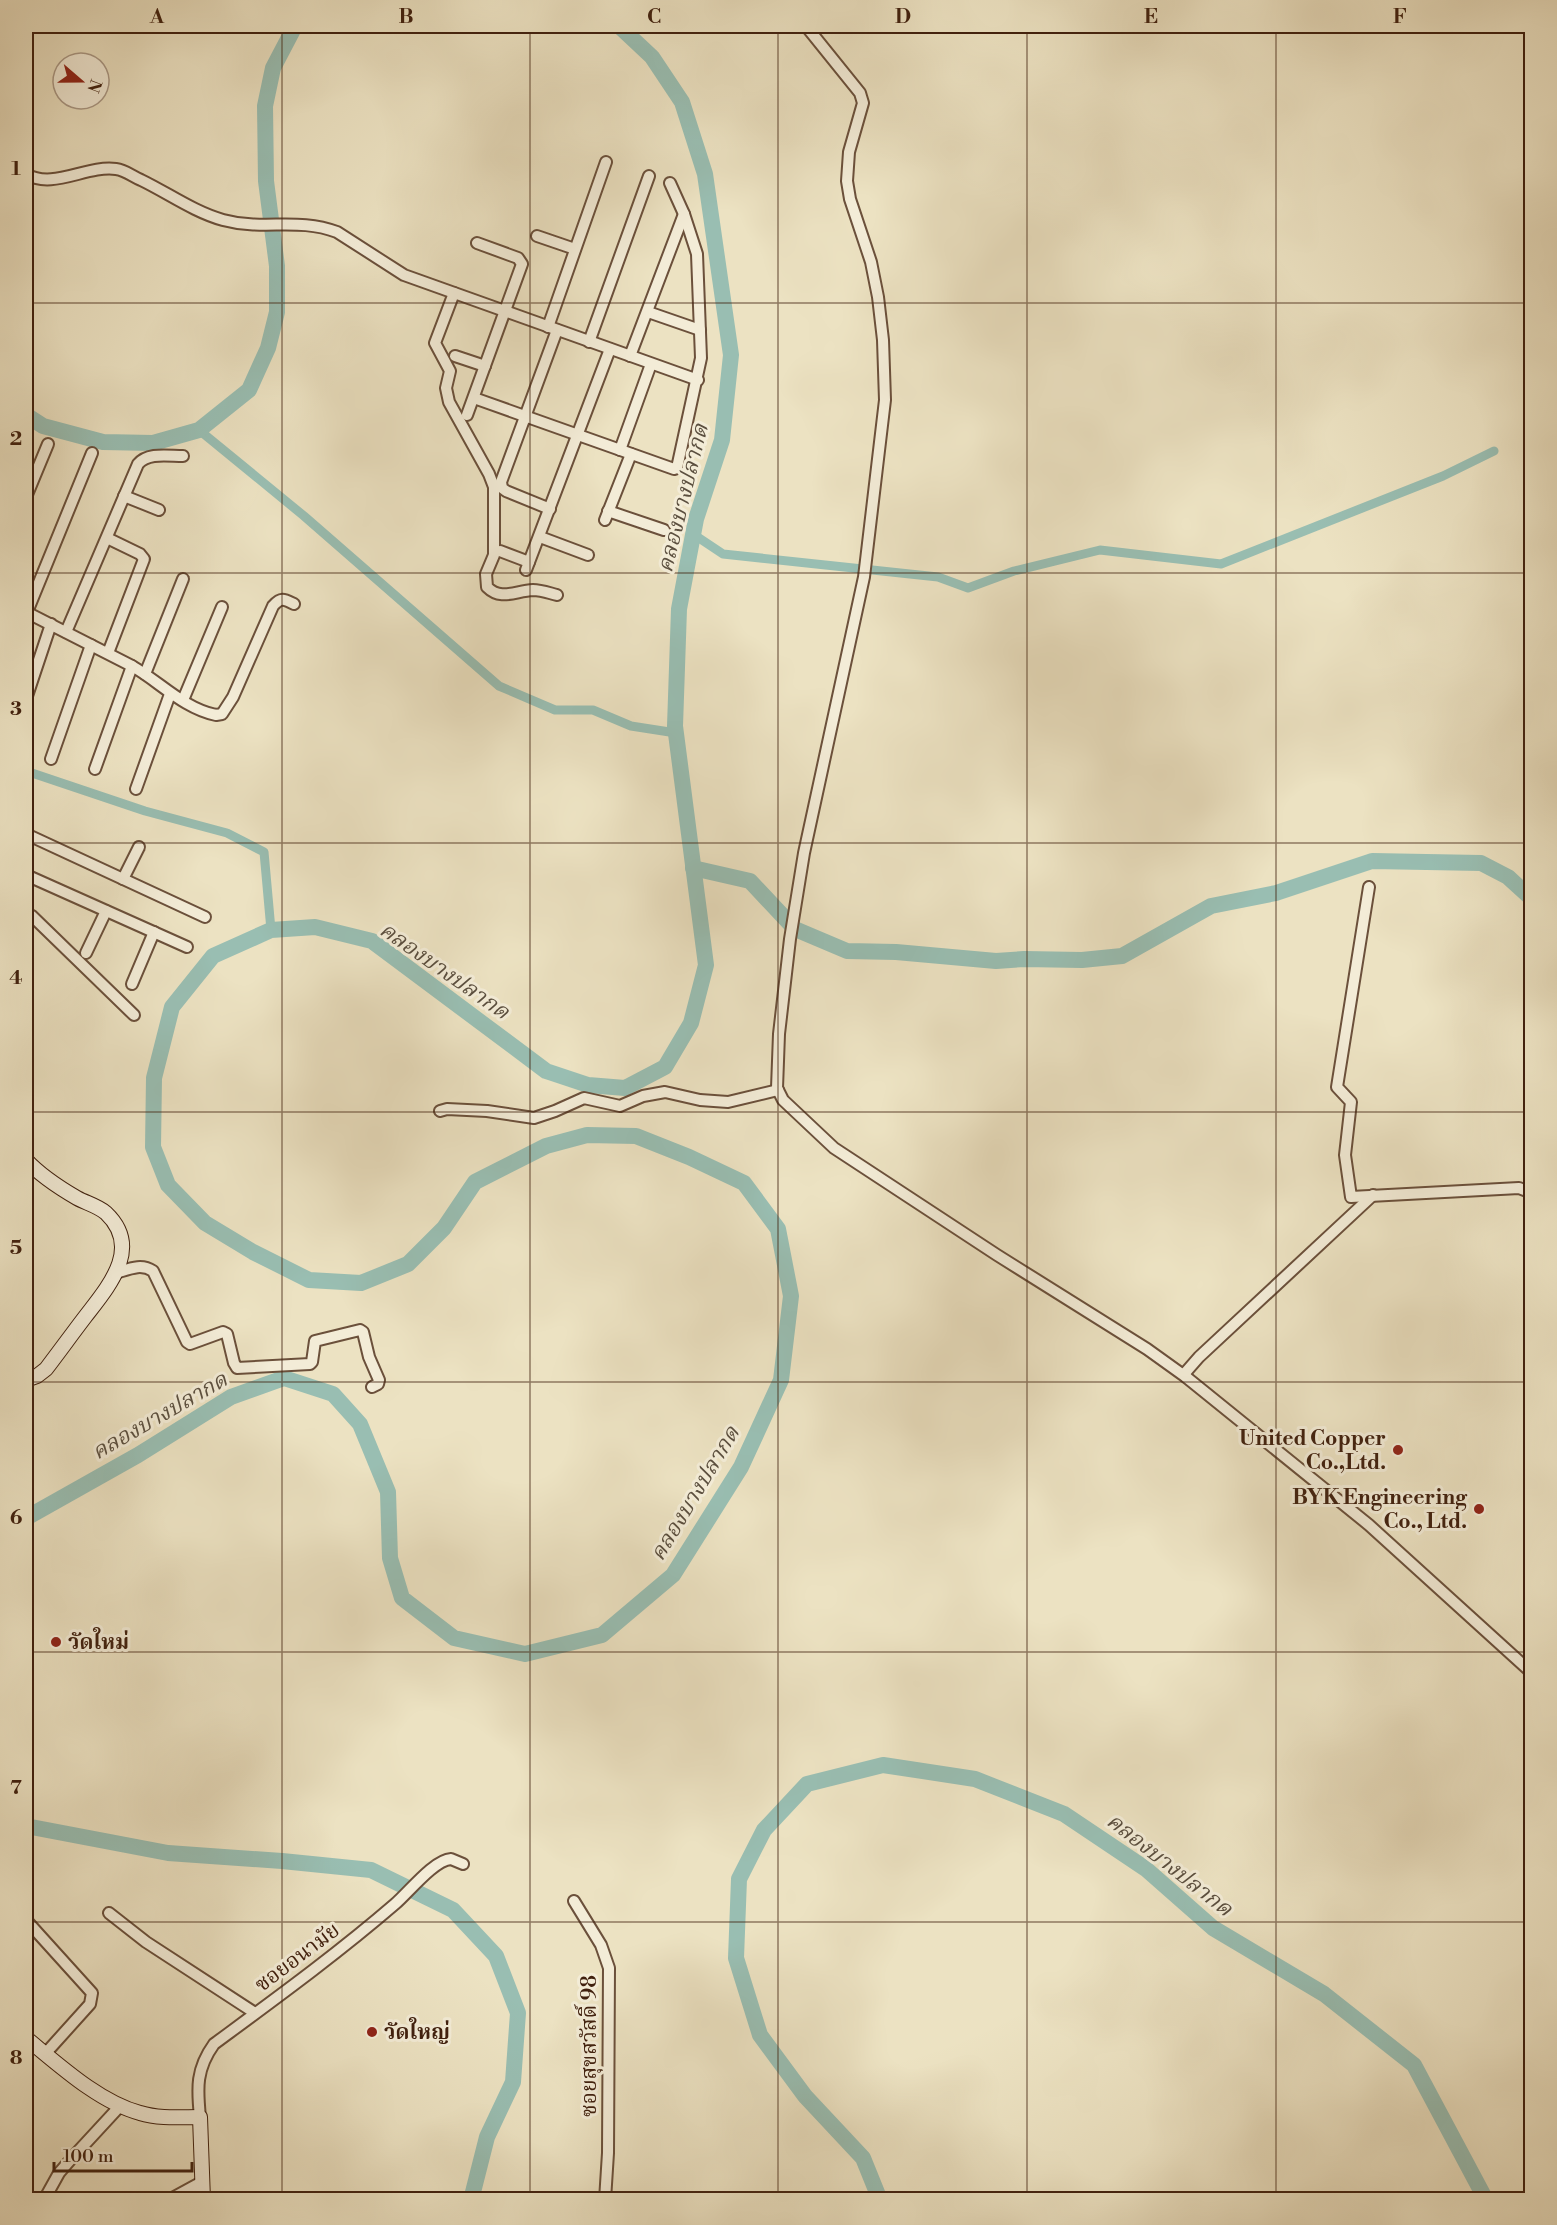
<svg xmlns="http://www.w3.org/2000/svg" width="1557" height="2225" font-family="'Libre Bodoni','Noto Serif Thai',serif">
	<style>
		.lines { fill: none; stroke-linecap: round; stroke-linejoin: round }
		.canal { stroke: #99beb2; stroke-width: 9 }
		.river { stroke: #99beb2; stroke-width: 16 }
		.street-casing { stroke: #6b503b; stroke-width: 14 }
		.secondary-casing { stroke: #40200e; stroke-width: 16 }
		.street { stroke: #f3ecd7; stroke-width: 10 }
		.secondary { stroke: #f3ecd7; stroke-width: 14 }
		.grid { fill: none; stroke: #40200e; stroke-width: 1.5; stroke-opacity: 0.55 }
		.poi-dot { fill: #8f2418; stroke: #f3ecd7; stroke-width: 2 }
		.labels { text-anchor: middle; stroke-width: 6; stroke-linejoin: round; paint-order: stroke }
		.poi-label { font-size: 21px; font-weight: bold; fill: #40200e; stroke: #f3ecd7; text-anchor: end }
		.street-label { font-size: 21px; fill: #40200e; stroke: #f3ecd7 }
		.water-label { font-size: 22px; font-style: italic; fill: #5b4f3f; stroke: #f3ecd7 }
		.neatline { fill: none; stroke: #40200e; stroke-width: 2 }
		.grid-label { font-size: 20px; text-anchor: middle; font-weight: bold; fill: #40200e }
	</style>
	<rect width="100%" height="100%" fill="#ece2c2"/>
	<filter id="stains"><feTurbulence type="fractalNoise" baseFrequency=".00333" numOctaves="4"/><feColorMatrix values="0 0 0 0 .2 0 0 0 0 .09 0 0 0 0 .02 0 0 0 .5 -.17"/></filter>
	<radialGradient id="worn" r=".72"><stop offset=".6" stop-color="#630" stop-opacity="0"/><stop offset="1" stop-color="#630" stop-opacity=".3"/></radialGradient>
	<g class="lines">
		<g class="canal">
			<polyline points="199,430 304,516 499,686 555,710 593,710 631,726 676,733"/>
			<polyline points="693,534 723,554 938,577 968,588 1014,571 1100,550 1221,564 1443,476 1494,451"/>
			<polyline points="26,771 145,811 227,833 264,852 271,930"/>
		</g>
		<g class="river">
			<polyline points="26,415 43,426 103,442 153,443 199,430 249,390 268,348 277,312 277,266 266,181 265,106 273,68 295,26"/>
			<polyline points="693,868 750,881 795,929 847,951 896,952 996,961 1024,959 1082,960 1122,956 1211,906 1276,893 1372,861 1481,863 1508,877 1532,899"/>
			<polyline points="26,1518 138,1455 231,1397 284,1378 333,1394 360,1424 388,1492 390,1558 402,1598 454,1638 525,1654 602,1635 673,1575 741,1467 781,1380 791,1296 778,1229 744,1183 689,1157 636,1136 587,1135 546,1146 475,1182 444,1228 408,1264 361,1283 309,1280 253,1252 205,1223 168,1185 153,1147 154,1078 172,1007 213,956 271,930 315,927 372,941 546,1071 588,1085 625,1088 665,1067 691,1023 706,965 675,726 679,609 696,519 722,440 731,355 705,174 682,102 652,57 619,26"/>
			<polyline points="26,1826 168,1853 282,1861 371,1870 453,1910 496,1956 518,2013 513,2082 487,2137 471,2200"/>
			<polyline points="880,2200 863,2158 805,2096 760,2035 736,1958 739,1879 764,1830 807,1784 883,1765 975,1779 1064,1814 1146,1869 1213,1928 1324,1994 1414,2065 1486,2200"/>
		</g>
		<defs>
			<g id="street">
				<polyline points="806,26 860,93 863,103 849,152 847,181 850,199 871,262 878,297 883,340 885,400 864,577 804,853 790,939 779,1034 777,1088 783,1100 834,1148 997,1255 1147,1349 1186,1377 1369,1525 1532,1673"/>
				<path d="M26,174C53,190 86,165 116,169C125,170 132,176 141,180C168,193 194,212 223,220C264,231 297,217 337,232L404,275L698,380"/>
				<polyline points="537,236 575,249"/>
				<path d="M454,293L435,343L450,371L446,388L449,402L489,474L494,487V555L486,574L487,587C501,601 515,591 533,590C541,590 549,593 557,595"/>
				<polyline points="648,312 700,330"/>
				<polyline points="548,327 606,162"/>
				<polyline points="589,342 649,176"/>
				<polyline points="455,356 485,366"/>
				<polyline points="630,356 684,214"/>
				<polyline points="474,398 674,469 677,468 701,358 697,254 684,214 670,183"/>
				<polyline points="467,415 522,264 518,258 477,243"/>
				<polyline points="620,450 651,364"/>
				<polyline points="124,496 159,510"/>
				<polyline points="26,497 48,444"/>
				<polyline points="550,509 506,491 502,488 501,482 557,330"/>
				<polyline points="608,511 664,530"/>
				<polyline points="605,520 631,454"/>
				<polyline points="540,537 588,555"/>
				<polyline points="107,538 140,554 144,559 108,653"/>
				<polyline points="500,551 529,562"/>
				<polyline points="526,570 610,349"/>
				<path d="M26,612L132,666C160,682 183,708 216,715L222,714L233,697L273,606C281,597 284,599 294,604"/>
				<polyline points="27,612 92,453"/>
				<path d="M66,632L138,464C148,452 168,456 183,456"/>
				<polyline points="145,674 183,579"/>
				<polyline points="26,699 51,624"/>
				<polyline points="183,700 222,607"/>
				<polyline points="51,759 91,645"/>
				<polyline points="95,769 132,666"/>
				<polyline points="136,789 170,694"/>
				<polyline points="26,834 205,917"/>
				<polyline points="26,875 187,947"/>
				<polyline points="123,879 139,847"/>
				<polyline points="1369,887 1337,1087 1351,1102 1345,1155 1351,1197 1519,1188 1532,1193"/>
				<polyline points="26,913 32,916 134,1015"/>
				<polyline points="86,953 106,911"/>
				<polyline points="132,984 154,932"/>
				<polyline points="440,1111 447,1109 487,1111 534,1118 555,1111 584,1098 620,1106 643,1096 665,1092 700,1100 728,1102 778,1090"/>
				<path d="M116,1273C129,1269 141,1263 153,1271L187,1342L190,1344L223,1332L227,1334L234,1363L237,1368L310,1364L312,1362L315,1341L360,1330L363,1332L369,1357L379,1380L378,1384L372,1387"/>
				<polyline points="1186,1377 1185,1373 1199,1357 1373,1195"/>
				<polyline points="574,1901 601,1945 609,1968 608,2153 605,2200"/>
				<polyline points="109,1913 146,1942 255,2013"/>
				<polyline points="26,1920 92,1993 90,2004 45,2054"/>
				<path d="M200,2117C197,2088 196,2069 214,2044C275,1999 337,1954 395,1904C409,1892 434,1860 451,1859L463,1864"/>
				<polyline points="44,2200 59,2173 72,2158 120,2106"/>
				<polyline points="169,2200 202,2182"/>
			</g>
			<g id="secondary">
				<path d="M26,1160C41,1176 58,1187 77,1198C86,1203 98,1206 106,1213C143,1248 108,1287 85,1317C72,1334 59,1352 46,1369L37,1376L26,1380"/>
				<path d="M26,2038C59,2065 99,2102 140,2113C159,2119 181,2117 200,2117L203,2200"/>
			</g>
		</defs>
		<use href="#street" class="street-casing"/>
		<use href="#secondary" class="secondary-casing"/>
		<use href="#street" class="street"/>
		<use href="#secondary" class="secondary"/>
	</g>
	<path class="grid" d="M282,26V2200M530,26V2200M778,26V2200M1027,26V2200M1276,26V2200M26,303H1532M26,573H1532M26,843H1532M26,1112H1532M26,1382H1532M26,1652H1532M26,1922H1532"/>
	<g class="poi-dot">
		<circle cx="1398" cy="1450" r="6"/>
		<circle cx="1479" cy="1509" r="6"/>
		<circle cx="56" cy="1642" r="6"/>
		<circle cx="372" cy="2032" r="6"/>
	</g>
	<g class="labels">
		<g class="poi-label">
			<text x="1386" y="1445">United Copper<tspan x="1386" dy="24">Co.,Ltd.</tspan></text>
			<text x="1467" y="1504">BYK Engineering<tspan x="1467" dy="24">Co., Ltd.</tspan></text>
			<text x="68" y="1649" text-anchor="start">วัดใหม่</text>
			<text x="384" y="2039" text-anchor="start">วัดใหญ่</text>
		</g>
		<g class="street-label">
			<text transform="translate(297 1957) rotate(-37)" y="7">ซอยอนามัย</text>
			<text transform="translate(589 2046) rotate(-90)" y="7">ซอยสุขสวัสดิ์ 98</text>
		</g>
		<g class="water-label">
			<text transform="translate(682 498) rotate(-76)" y="8">คลองบางปลากด</text>
			<text transform="translate(445 970) rotate(35)" y="8">คลองบางปลากด</text>
			<text transform="translate(159 1415) rotate(-30)" y="8">คลองบางปลากด</text>
			<text transform="translate(694 1493) rotate(-59)" y="8">คลองบางปลากด</text>
			<text transform="translate(1170 1864) rotate(38)" y="8">คลองบางปลากด</text>
		</g>
	</g>
	<rect width="1557" height="2225" fill="none" stroke="#ece2c2" stroke-width="66"/>
	<g transform="translate(81 81) rotate(110)"><circle r="28" fill="#f3ecd7" stroke="#ab9a87" stroke-width="1.5"/>
	<path d="M0-4.5L10 22L0 15L-10 22Z" fill="#8f2418"/>
	<text y="-9" font-size="16" font-weight="bold" text-anchor="middle" fill="#40200e">N</text>
	</g>
	<path d="M54 2162v9h138v-9" fill="none" stroke="#40200e" stroke-width="3"/>
	<text x="63" y="2162" font-size="18" fill="#40200e" stroke="#f3ecd7" stroke-width="4.5" paint-order="stroke">100 m</text>
	<rect x="33" y="33" width="1491" height="2159" class="neatline"/>
	<g class="grid-label">
		<text x="157" y="23">A</text>
		<text x="406" y="23">B</text>
		<text x="654" y="23">C</text>
		<text x="903" y="23">D</text>
		<text x="1151" y="23">E</text>
		<text x="1400" y="23">F</text>
		<text x="16" y="175">1</text>
		<text x="16" y="445">2</text>
		<text x="16" y="715">3</text>
		<text x="16" y="984">4</text>
		<text x="16" y="1254">5</text>
		<text x="16" y="1524">6</text>
		<text x="16" y="1794">7</text>
		<text x="16" y="2064">8</text>
	</g>
	<rect width="100%" height="100%" filter="url(#stains)"/>
	<rect width="100%" height="100%" fill="url(#worn)"/>
</svg>
